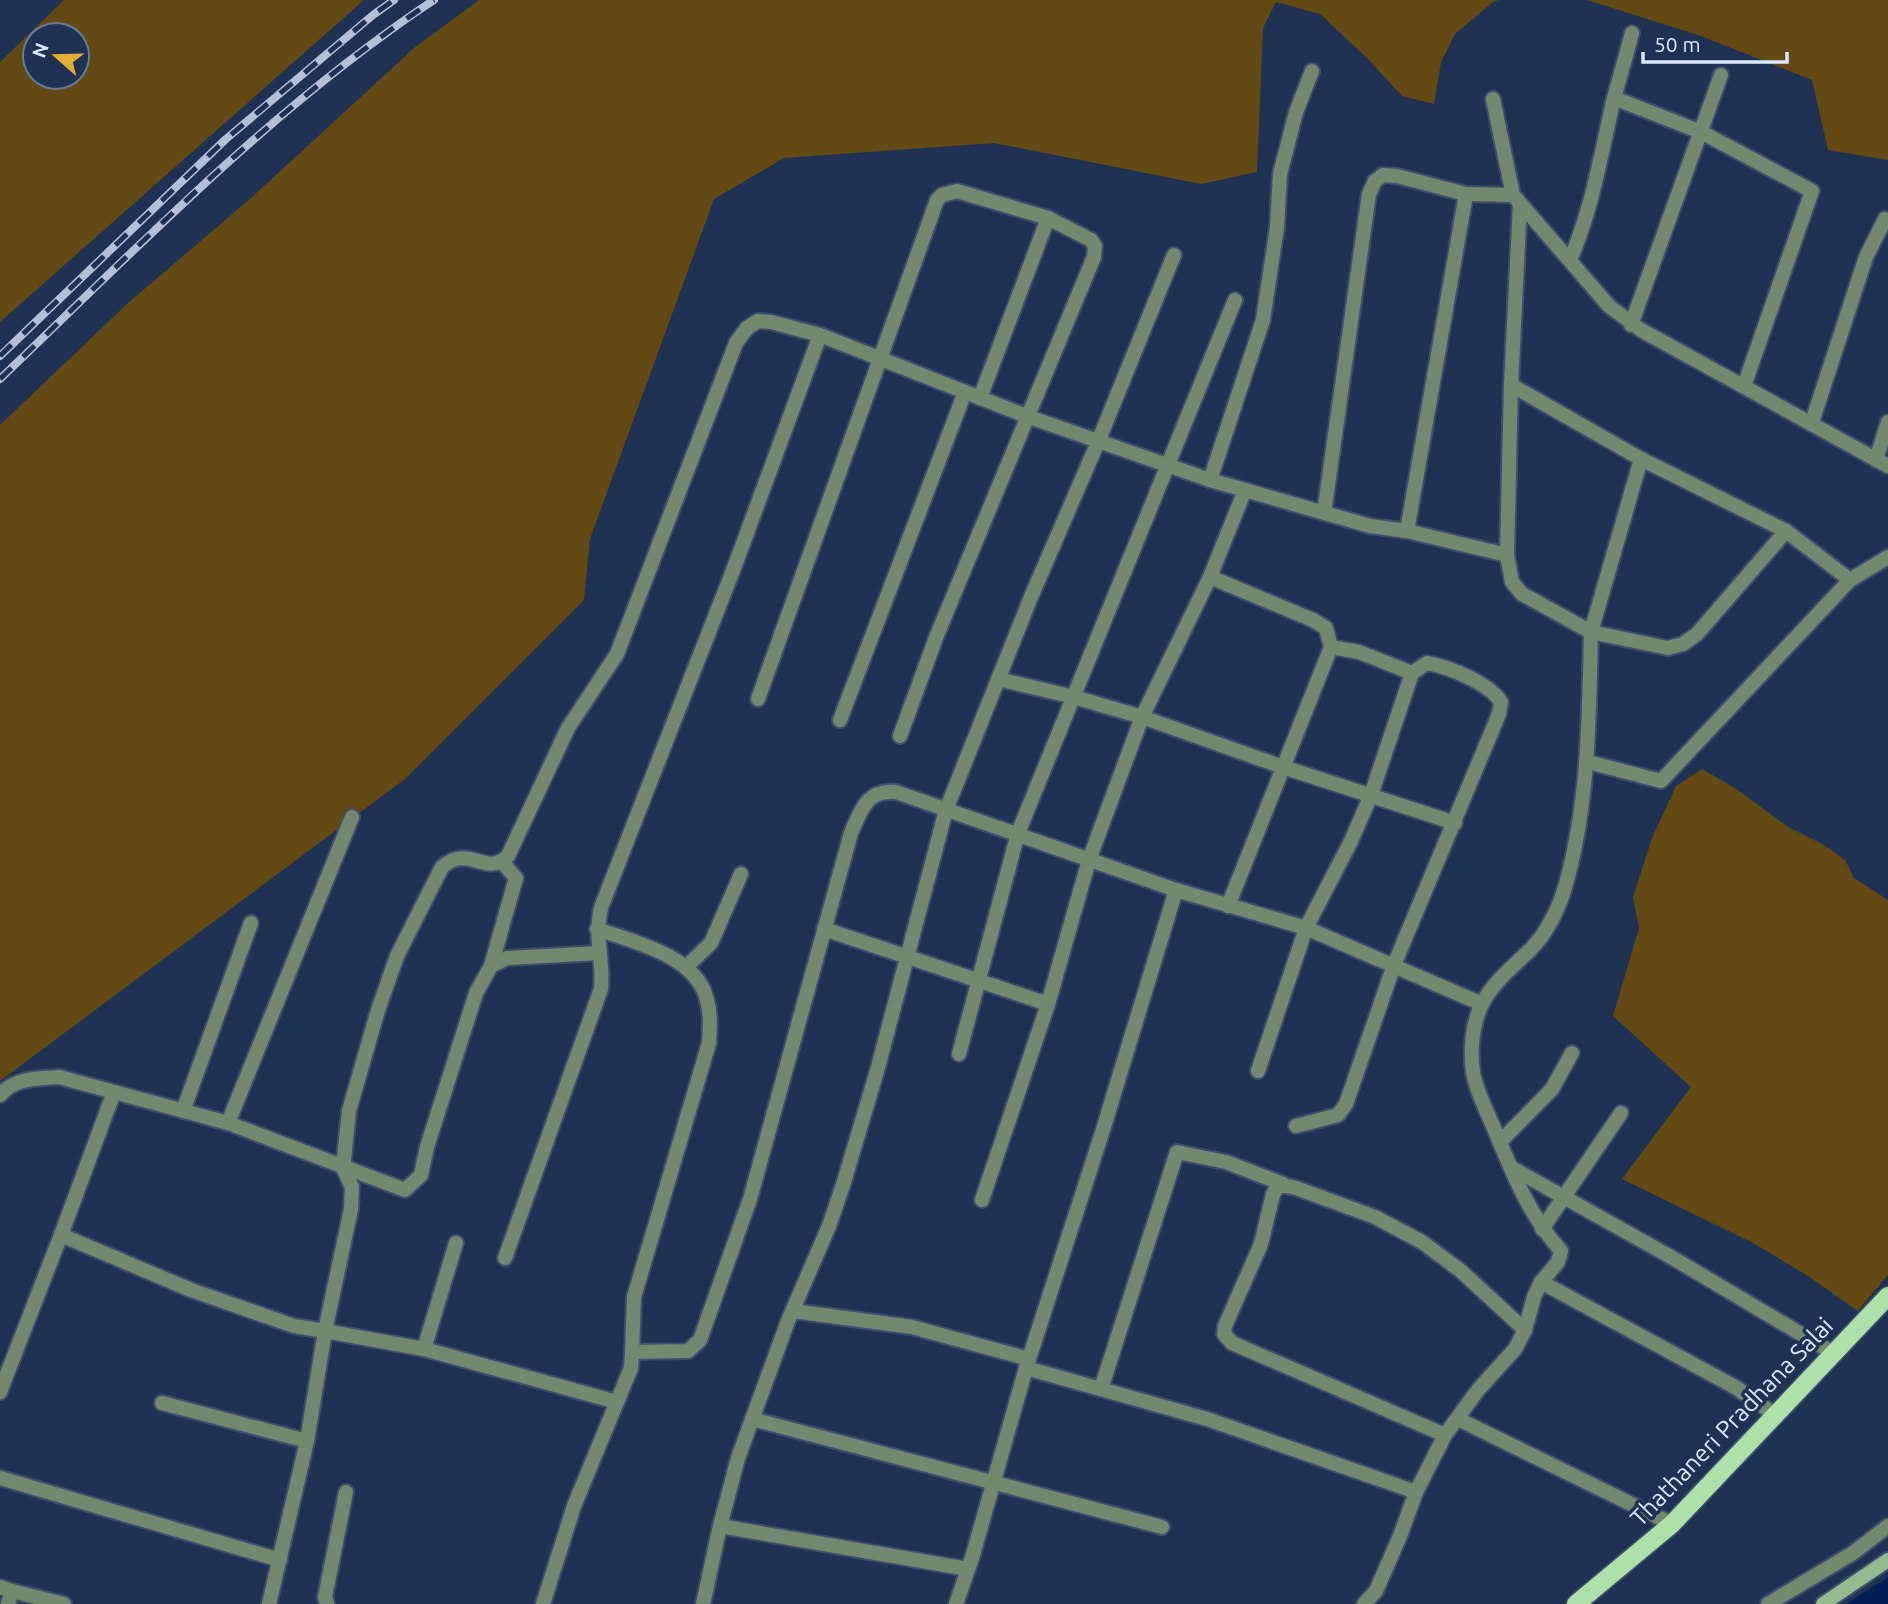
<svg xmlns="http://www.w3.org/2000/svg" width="1888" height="1604" font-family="Ubuntu,sans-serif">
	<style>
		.green { fill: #634914; fill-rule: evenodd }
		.water { fill: #031e56 }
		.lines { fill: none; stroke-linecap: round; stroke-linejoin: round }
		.minor-casing { stroke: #3e4f6e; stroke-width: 18 }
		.tertiary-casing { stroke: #3e4f6e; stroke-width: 18 }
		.secondary-casing { stroke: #3e4f6e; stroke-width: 18 }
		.primary-casing { stroke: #3e4f6e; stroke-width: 21 }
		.minor { stroke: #72896f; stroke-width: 14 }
		.tertiary { stroke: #72896f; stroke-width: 14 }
		.secondary { stroke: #95ba90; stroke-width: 14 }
		.primary { stroke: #afe0a9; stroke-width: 18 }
		.rail-casing { stroke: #b2c0d8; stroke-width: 8 }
		.rail { stroke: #203253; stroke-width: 5; stroke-dasharray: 16; stroke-linecap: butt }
		.labels { text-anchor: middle; stroke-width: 7; stroke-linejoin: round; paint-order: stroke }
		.street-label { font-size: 24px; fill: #dbe8fd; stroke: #203253 }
	</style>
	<rect width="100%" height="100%" fill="#203253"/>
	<g class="green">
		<path d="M64,0H364L0,322V62ZM35,35H77V77H35Z"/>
		<polygon points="479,0 1499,0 1493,2 1455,34 1441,62 1434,104 1402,96 1367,58 1320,14 1276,2 1263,28 1257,172 1201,184 994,143 784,158 714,199 590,539 584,600 405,779 0,1081 0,425 128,303 251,198 414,48"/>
		<polygon points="1587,0 1888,0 1888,160 1828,150 1812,80 1698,35"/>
		<polygon points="1702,769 1735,788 1788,827 1824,845 1845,860 1854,878 1888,900 1888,1275 1858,1311 1805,1274 1753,1243 1622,1179 1691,1087 1613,1016 1639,928 1633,897 1652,838 1676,786"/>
	</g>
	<polygon class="water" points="1888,1577 1888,1604 1846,1604"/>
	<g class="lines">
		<defs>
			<g id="minor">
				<polyline points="1614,98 1701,132 1812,191 1744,386"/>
				<polyline points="1493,99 1513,195 1609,306 1641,330 1888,466"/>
				<path d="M1570,260C1592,209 1601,155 1613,102C1619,79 1626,56 1632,33"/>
				<polyline points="1631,325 1721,75"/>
				<polyline points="1511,385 1641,459 1786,531"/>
				<polyline points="1812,422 1866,257 1885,219"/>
				<polyline points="1641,459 1591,632 1668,648 1683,644 1697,634 1786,531 1850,580"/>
				<polyline points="1876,460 1888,422"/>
				<polyline points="1210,480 1263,320 1277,227 1280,174 1296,112 1312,71"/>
				<polyline points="1324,513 1369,194 1375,181 1383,175 1397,176 1466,194 1513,195"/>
				<polyline points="1407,531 1466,194"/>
				<polyline points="1331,647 1359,652 1412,673"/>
				<polyline points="998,679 1074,697 1142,717 1283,767 1455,823"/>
				<polyline points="758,699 937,200 942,195 957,191 1048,218 980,398"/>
				<polyline points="840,720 965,392"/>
				<polyline points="900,736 937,635 1094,257 1095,246 1091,240 1048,218"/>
				<polyline points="1588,762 1661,781 1850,580 1888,557"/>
				<polyline points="1228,906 1331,647 1326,628 1313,620 1210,577 1245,490"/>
				<path d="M597,929C634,942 697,956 707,1000C711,1014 710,1028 709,1043L634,1297L632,1352"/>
				<polyline points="824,929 1048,1004"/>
				<polyline points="491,966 516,878 502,862"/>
				<polyline points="686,967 711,943 741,874"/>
				<polyline points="959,1054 1018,833 1235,300"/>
				<path d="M1258,1071L1306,928L1351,841L1371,795L1412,673L1427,663C1449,667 1489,683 1501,702L1499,714L1394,965L1346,1104L1338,1115L1296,1126"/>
				<path d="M0,1095C14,1078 38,1078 59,1077L228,1123L405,1190L421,1175L427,1147L476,993L491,966L507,958L600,953"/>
				<polyline points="183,1111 251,923"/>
				<polyline points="228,1123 352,817"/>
				<polyline points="1500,1142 1552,1089 1572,1053"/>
				<polyline points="1512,1168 1671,1257 1833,1353"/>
				<polyline points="982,1200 1048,1004 1089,860 1142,717 1210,577"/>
				<polyline points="1542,1229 1621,1113"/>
				<polyline points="61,1235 114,1092"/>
				<path d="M505,1258L601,989C604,959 593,935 602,905L734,568L820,335"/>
				<polyline points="1541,1282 1735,1387 1774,1414"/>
				<polyline points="793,1311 912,1327 1029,1359"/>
				<polyline points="424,1349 456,1243"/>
				<polyline points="1026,1368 1207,1419 1416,1492"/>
				<polyline points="1101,1389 1177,1152 1226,1162 1283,1184"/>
				<path d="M0,1392L61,1235L191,1290L294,1326L325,1331L351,1209L352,1187L343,1168L349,1111L378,1010L397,956L442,867C470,843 485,878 508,856L568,728L617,654L736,343L747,328L758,321L771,322L820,335L1029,417L1210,480L1370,526L1407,531L1507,555"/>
				<polyline points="162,1403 307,1441"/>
				<polyline points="752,1419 1162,1527"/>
				<polyline points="1458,1419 1672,1524"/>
				<path d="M1445,1435L1232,1343L1224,1334L1225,1326L1261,1244L1273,1194C1279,1183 1285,1185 1296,1188L1375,1217L1422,1242L1461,1271L1525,1330"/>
				<polyline points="0,1478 280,1560"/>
				<polyline points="720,1526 968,1569"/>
				<polyline points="0,1587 12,1591 8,1604"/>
				<polyline points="12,1591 64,1604"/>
				<polyline points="269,1604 307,1441 325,1331 424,1349 617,1402"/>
				<polyline points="327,1604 325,1597 346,1492"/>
				<path d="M543,1604L574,1506L631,1368L632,1352L688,1351L700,1340L750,1199L851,833C861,810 867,789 896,792L1176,890L1306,928L1482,1004"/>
				<polyline points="703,1604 720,1526 738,1458 788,1321 829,1226 843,1185 877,1071 946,810 1031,597 1098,442 1174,255"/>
				<polyline points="956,1604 972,1558 1026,1368 1102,1133 1176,890"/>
				<path d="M1364,1604L1376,1591L1400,1536L1416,1492L1445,1435L1478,1390L1515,1349L1525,1330L1534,1297L1541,1282L1558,1262L1561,1251C1527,1212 1513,1173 1493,1126C1486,1109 1476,1091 1473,1072C1470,1050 1472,1024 1482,1004C1493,982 1514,966 1531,949C1547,933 1560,906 1566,884C1589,801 1589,717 1591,632L1522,594L1512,582L1507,555L1511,385L1520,204"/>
			</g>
			<polyline id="tertiary" points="1768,1604 1853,1553 1888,1526"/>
			<polyline id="secondary" points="1823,1604 1888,1560"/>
			<polyline id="primary" points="1576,1604 1672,1524 1888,1296"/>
		</defs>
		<use href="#minor" class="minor-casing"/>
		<use href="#tertiary" class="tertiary-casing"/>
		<use href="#secondary" class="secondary-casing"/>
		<use href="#primary" class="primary-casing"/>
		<use href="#minor" class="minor"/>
		<use href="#tertiary" class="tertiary"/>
		<use href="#secondary" class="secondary"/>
		<use href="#primary" class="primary"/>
		<defs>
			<g id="rail">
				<polyline points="0,356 226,139 373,15 394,0"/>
				<path d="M0,379C138,247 274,106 434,0"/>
			</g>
		</defs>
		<use href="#rail" class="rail-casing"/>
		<use href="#rail" class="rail"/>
	</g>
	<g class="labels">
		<g class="street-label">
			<text transform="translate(1732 1422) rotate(-46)" y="8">Thathaneri Pradhana Salai</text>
		</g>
	</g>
	<g transform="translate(56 56) rotate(290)"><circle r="33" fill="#203253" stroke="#6b7b97" stroke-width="2"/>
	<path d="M0-5L12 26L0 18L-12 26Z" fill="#e5ad35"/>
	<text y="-10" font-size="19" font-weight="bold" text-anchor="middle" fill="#dbe8fd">N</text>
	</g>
	<path d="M1643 52v10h144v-10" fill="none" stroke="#dbe8fd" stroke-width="3.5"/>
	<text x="1654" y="52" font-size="21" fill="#dbe8fd" stroke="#203253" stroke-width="5" paint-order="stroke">50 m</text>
</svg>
